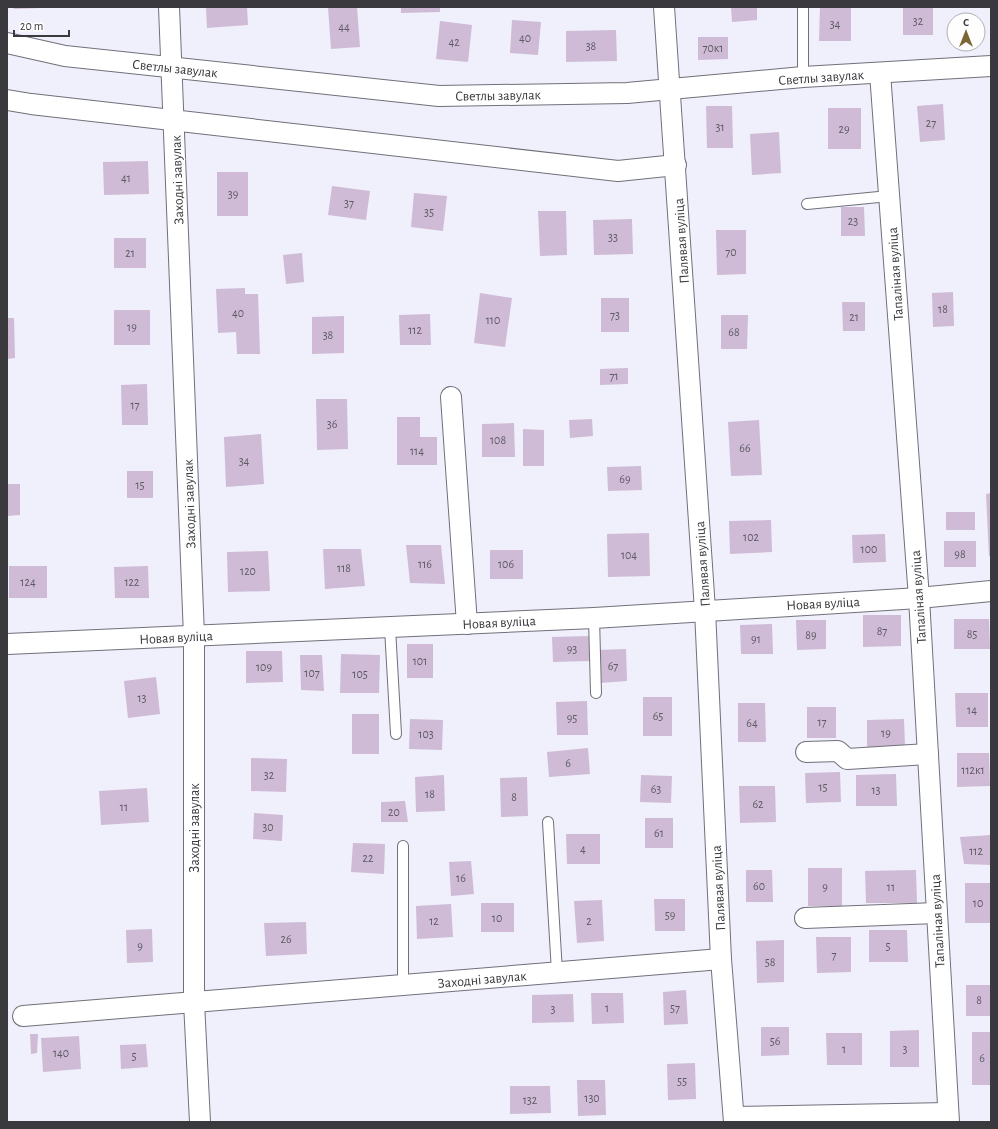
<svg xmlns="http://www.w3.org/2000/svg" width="998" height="1129" font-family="'Alegreya Sans',sans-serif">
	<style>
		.building { fill: #cfbbd6 }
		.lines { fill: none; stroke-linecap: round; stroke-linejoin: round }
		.lane-casing { stroke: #70707a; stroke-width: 12 }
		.street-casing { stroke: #70707a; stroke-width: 22 }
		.lane { stroke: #fff; stroke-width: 10 }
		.street { stroke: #fff; stroke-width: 20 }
		.labels { text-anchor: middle; stroke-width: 3; stroke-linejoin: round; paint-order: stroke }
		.number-label { font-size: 12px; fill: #5e5a64 }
		.street-label { font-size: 14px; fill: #39393e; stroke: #fefefe }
	</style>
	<rect width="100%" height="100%" fill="#eff0fb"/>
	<g class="building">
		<polygon points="13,7 42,7 42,8 14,9"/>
		<polygon points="206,7 247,7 248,25 207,28"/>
		<polygon points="328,7 357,7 360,47 331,49"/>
		<polygon points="401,7 440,7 440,12 401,13"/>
		<polygon points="731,7 757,7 757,20 732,22"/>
		<polygon points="820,7 851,7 851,41 819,41"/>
		<rect x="903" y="7" width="30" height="28"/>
		<polygon points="512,20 541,22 538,55 510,53"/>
		<polygon points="440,21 472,25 468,62 436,59"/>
		<polygon points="616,30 617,61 566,62 566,31"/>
		<polygon points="698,37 728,37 728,59 698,60"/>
		<polygon points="943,104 945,140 920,142 917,106"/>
		<polygon points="706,106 732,106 733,148 707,148"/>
		<rect x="828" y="108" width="33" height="41"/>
		<polygon points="779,132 781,173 752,175 750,134"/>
		<polygon points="148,161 149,194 104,195 103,162"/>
		<rect x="217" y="172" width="31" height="44"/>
		<polygon points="332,186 370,191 366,220 328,215"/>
		<polygon points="414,193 447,196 443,231 411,227"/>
		<polygon points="841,207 864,207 865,236 841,236"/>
		<polygon points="538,211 566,211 567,255 540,256"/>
		<polygon points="632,219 633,254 594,255 593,220"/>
		<polygon points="716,230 746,230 746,274 717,275"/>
		<rect x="114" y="238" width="32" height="30"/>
		<polygon points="302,253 304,282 286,284 283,255"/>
		<polygon points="245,288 245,294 258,294 260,354 237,354 236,332 218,333 216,289"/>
		<polygon points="953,292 954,326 933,327 932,293"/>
		<polygon points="480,293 512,298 505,347 474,343"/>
		<rect x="601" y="298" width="28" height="34"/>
		<polygon points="842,302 865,302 865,331 843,331"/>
		<rect x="114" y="310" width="36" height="35"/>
		<polygon points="430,314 431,345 400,345 399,315"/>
		<polygon points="721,315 748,315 747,349 721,349"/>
		<polygon points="344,316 344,353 312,354 312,317"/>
		<polygon points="7,318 14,318 15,358 7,359"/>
		<polygon points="628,368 628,384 600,385 600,369"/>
		<polygon points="147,384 148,425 122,425 121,385"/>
		<polygon points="316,399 347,399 348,449 317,450"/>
		<polygon points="397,417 420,417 420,437 437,437 437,465 397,465"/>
		<polygon points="592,419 593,436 570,438 569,420"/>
		<polygon points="759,420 762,475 731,476 728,422"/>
		<polygon points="514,423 515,457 482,457 482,424"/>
		<polygon points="523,429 544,430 544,466 523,466"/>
		<polygon points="261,434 264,484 226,487 224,437"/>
		<polygon points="641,466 642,490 608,491 607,467"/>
		<rect x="127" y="471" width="26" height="27"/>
		<polygon points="7,484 20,484 20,515 7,516"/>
		<polygon points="991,493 991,556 989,556 986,494"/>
		<rect x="946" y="512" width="29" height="18"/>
		<polygon points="771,520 772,552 730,554 729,521"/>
		<polygon points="649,533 650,576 608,577 607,534"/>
		<polygon points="885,534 886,562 853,563 852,535"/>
		<rect x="944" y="541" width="32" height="26"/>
		<polygon points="406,545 441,545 445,584 410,583"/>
		<polygon points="323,549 361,549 365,586 325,589"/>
		<rect x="490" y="550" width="33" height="29"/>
		<polygon points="268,551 270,591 228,592 227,552"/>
		<rect x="9" y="566" width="38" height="32"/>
		<polygon points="148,566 149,598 115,598 114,567"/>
		<polygon points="863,615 901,615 901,646 863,647"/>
		<polygon points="954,619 989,619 990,649 954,649"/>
		<polygon points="796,620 826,620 826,649 797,650"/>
		<polygon points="772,624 773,654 741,654 740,625"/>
		<polygon points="591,636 591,661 553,662 552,637"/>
		<rect x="407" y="644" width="26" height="34"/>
		<polygon points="626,649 627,681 600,683 598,650"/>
		<polygon points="246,651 282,651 283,682 246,683"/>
		<polygon points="341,654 380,655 379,693 340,693"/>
		<polygon points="300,655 322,655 324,691 301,690"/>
		<polygon points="156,677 160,714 128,718 124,681"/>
		<polygon points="955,693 988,693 988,727 956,727"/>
		<rect x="643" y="697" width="29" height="39"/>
		<polygon points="587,701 588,735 557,735 556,702"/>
		<polygon points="738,703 765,703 766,742 738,742"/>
		<rect x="807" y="707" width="29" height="31"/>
		<rect x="352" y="714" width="27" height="40"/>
		<polygon points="410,719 443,720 442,750 409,749"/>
		<polygon points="904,719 905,746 867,747 867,720"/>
		<polygon points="588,748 590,774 549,777 547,752"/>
		<polygon points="957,753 989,753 990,786 957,787"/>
		<polygon points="251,758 287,759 286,792 251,791"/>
		<polygon points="840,772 841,802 806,803 805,773"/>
		<polygon points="896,774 897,806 856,806 856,775"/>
		<polygon points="444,775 445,811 416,812 415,777"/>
		<polygon points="641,775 672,776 671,803 640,802"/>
		<polygon points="527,777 528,816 501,817 500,778"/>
		<polygon points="739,786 775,786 776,822 740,823"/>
		<polygon points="147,788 149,822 101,825 99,791"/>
		<polygon points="405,801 408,822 381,822 381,802"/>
		<polygon points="254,813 283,815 282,841 253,839"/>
		<rect x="645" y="818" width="28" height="30"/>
		<polygon points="566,834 600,834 600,864 567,864"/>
		<polygon points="991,835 991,865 964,864 960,837"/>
		<polygon points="353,843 385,844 384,874 351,872"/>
		<polygon points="471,861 474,894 451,896 449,862"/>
		<rect x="808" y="868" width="34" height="38"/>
		<polygon points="746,870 772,870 773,902 746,902"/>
		<polygon points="916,870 917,903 866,903 865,871"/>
		<rect x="965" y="883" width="26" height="40"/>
		<polygon points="654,899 685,899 685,931 655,931"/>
		<polygon points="602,900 604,941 577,943 574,901"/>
		<rect x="481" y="903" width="33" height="29"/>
		<polygon points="451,904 453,937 417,939 416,906"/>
		<polygon points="306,922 307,954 266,956 264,923"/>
		<polygon points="152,929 153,962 127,963 126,930"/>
		<polygon points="869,930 907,930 908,962 869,962"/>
		<polygon points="816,937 851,937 851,972 817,973"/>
		<polygon points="784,940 784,982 757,983 756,941"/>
		<rect x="966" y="985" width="25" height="31"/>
		<polygon points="686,990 688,1024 664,1025 663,992"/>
		<polygon points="591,993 623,993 624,1023 592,1024"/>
		<polygon points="573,994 574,1022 532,1023 532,995"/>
		<polygon points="761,1027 789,1027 789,1055 761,1056"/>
		<polygon points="919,1030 919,1067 890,1067 890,1031"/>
		<rect x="972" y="1032" width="19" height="53"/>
		<polygon points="826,1033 862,1033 862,1065 827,1065"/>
		<polygon points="30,1034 38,1034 37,1053 31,1054"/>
		<polygon points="79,1036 81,1069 43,1072 41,1038"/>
		<polygon points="146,1044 148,1067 121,1069 120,1045"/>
		<polygon points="695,1063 696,1099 668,1100 667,1064"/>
		<polygon points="577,1080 605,1080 606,1115 578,1116"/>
		<polygon points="510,1086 550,1086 551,1113 510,1114"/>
	</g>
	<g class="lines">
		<defs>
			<g id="lane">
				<polyline points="803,7 803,77"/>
				<polyline points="807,204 889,196"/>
				<polyline points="594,618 596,693"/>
				<polyline points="390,628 396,734"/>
				<polyline points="548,822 557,972"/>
				<polyline points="403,985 403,846"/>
			</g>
			<g id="street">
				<polyline points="169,7 194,636 194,1002 200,1122"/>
				<polyline points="664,7 705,610 721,959 734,1122"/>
				<polyline points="7,43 65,56 439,96 627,93 803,77 991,66"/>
				<polyline points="880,73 919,598 949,1122"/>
				<polyline points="7,100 31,104 618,171 676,165"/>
				<polyline points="451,397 467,624"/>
				<polyline points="7,644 594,618 919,598 991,591"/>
				<polyline points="806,752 838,751 847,759 928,754"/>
				<polyline points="805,918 937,913"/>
				<polyline points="23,1016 721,959"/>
				<polyline points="734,1117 948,1113"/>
			</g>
		</defs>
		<use href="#lane" class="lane-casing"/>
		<use href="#street" class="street-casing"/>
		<use href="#lane" class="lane"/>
		<use href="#street" class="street"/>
	</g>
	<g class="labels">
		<g class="number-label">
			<text x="918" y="25">32</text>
			<text x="835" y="28">34</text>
			<text x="344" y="31">44</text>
			<text x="525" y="42">40</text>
			<text x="454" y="46">42</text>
			<text x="591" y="50">38</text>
			<text x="713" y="52">70к1</text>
			<text x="931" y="127">27</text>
			<text x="720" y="131">31</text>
			<text x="844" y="133">29</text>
			<text x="126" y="182">41</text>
			<text x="233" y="198">39</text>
			<text x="349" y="207">37</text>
			<text x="429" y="216">35</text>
			<text x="853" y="225">23</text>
			<text x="613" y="241">33</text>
			<text x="731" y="256">70</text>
			<text x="130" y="257">21</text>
			<text x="943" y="313">18</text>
			<text x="238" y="317">40</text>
			<text x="615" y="319">73</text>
			<text x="854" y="321">21</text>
			<text x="493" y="324">110</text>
			<text x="132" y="331">19</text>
			<text x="415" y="334">112</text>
			<text x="734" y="336">68</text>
			<text x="328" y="339">38</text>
			<text x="614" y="380">71</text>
			<text x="135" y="409">17</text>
			<text x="332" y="428">36</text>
			<text x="498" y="444">108</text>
			<text x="745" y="452">66</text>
			<text x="417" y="455">114</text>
			<text x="244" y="465">34</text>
			<text x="625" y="483">69</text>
			<text x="140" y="489">15</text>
			<text x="751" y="541">102</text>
			<text x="869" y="553">100</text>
			<text x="960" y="558">98</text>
			<text x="629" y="559">104</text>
			<text x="425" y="568">116</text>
			<text x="506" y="568">106</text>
			<text x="344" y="572">118</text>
			<text x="248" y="575">120</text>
			<text x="28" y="586">124</text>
			<text x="132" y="586">122</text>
			<text x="882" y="635">87</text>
			<text x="972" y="638">85</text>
			<text x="811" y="639">89</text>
			<text x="756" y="643">91</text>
			<text x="572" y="653">93</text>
			<text x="420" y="665">101</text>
			<text x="613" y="670">67</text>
			<text x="264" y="671">109</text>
			<text x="312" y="677">107</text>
			<text x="360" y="678">105</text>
			<text x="142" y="702">13</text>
			<text x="972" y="714">14</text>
			<text x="658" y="720">65</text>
			<text x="572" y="722">95</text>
			<text x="822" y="726">17</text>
			<text x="752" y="727">64</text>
			<text x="886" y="737">19</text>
			<text x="426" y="738">103</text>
			<text x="568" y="767">6</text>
			<text x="973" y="774">112к1</text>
			<text x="269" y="779">32</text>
			<text x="823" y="791">15</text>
			<text x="656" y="793">63</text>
			<text x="876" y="794">13</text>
			<text x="430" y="798">18</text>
			<text x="514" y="801">8</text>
			<text x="758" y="808">62</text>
			<text x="124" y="811">11</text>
			<text x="394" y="816">20</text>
			<text x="268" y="831">30</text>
			<text x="659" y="837">61</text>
			<text x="583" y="853">4</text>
			<text x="976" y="855">112</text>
			<text x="368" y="862">22</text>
			<text x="461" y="882">16</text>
			<text x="759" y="890">60</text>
			<text x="825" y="891">9</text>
			<text x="891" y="891">11</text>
			<text x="978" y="907">10</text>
			<text x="670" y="919">59</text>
			<text x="497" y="922">10</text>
			<text x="434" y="925">12</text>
			<text x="589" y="925">2</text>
			<text x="286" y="943">26</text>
			<text x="140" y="950">9</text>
			<text x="888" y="950">5</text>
			<text x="834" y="959">7</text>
			<text x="770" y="966">58</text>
			<text x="979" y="1004">8</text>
			<text x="607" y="1012">1</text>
			<text x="675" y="1012">57</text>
			<text x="553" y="1013">3</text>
			<text x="775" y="1045">56</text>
			<text x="844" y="1053">1</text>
			<text x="905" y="1053">3</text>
			<text x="61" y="1057">140</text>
			<text x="134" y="1060">5</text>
			<text x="982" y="1062">6</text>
			<text x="682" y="1085">55</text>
			<text x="592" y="1102">130</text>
			<text x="530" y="1104">132</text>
		</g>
		<g class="street-label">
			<text transform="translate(175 68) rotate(6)" y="5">Светлы завулак</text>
			<text transform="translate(821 77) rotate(-4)" y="5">Светлы завулак</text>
			<text transform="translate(498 95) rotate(-1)" y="5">Светлы завулак</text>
			<text transform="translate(177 180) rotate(-92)" y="5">Заходні завулак</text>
			<text transform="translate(681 241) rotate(-94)" y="5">Палявая вуліца</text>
			<text transform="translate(895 274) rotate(-94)" y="5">Тапаліная вуліца</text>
			<text transform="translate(189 504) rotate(-92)" y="5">Заходні завулак</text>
			<text transform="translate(702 564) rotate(-94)" y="5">Палявая вуліца</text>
			<text transform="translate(918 597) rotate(-94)" y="5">Тапаліная вуліца</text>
			<text transform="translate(823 603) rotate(-3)" y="5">Новая вуліца</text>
			<text transform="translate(499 622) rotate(-3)" y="5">Новая вуліца</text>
			<text transform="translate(176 637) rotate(-3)" y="5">Новая вуліца</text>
			<text transform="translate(194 828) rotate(-90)" y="5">Заходні завулак</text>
			<text transform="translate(718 888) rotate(-93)" y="5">Палявая вуліца</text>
			<text transform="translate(937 921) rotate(-93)" y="5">Тапаліная вуліца</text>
			<text transform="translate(482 979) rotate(-5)" y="5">Заходні завулак</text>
		</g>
	</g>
	<rect width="998" height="1129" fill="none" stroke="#39393e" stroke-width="16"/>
	<g transform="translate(966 32)"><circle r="19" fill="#fefefe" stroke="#afafb1"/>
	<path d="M0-3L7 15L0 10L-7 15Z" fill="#7b6636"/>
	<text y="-6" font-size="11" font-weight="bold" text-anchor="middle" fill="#39393e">С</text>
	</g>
	<path d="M14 30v6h55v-6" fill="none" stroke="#39393e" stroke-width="2"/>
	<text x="20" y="30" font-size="12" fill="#39393e" stroke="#fefefe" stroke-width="3" paint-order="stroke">20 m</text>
</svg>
